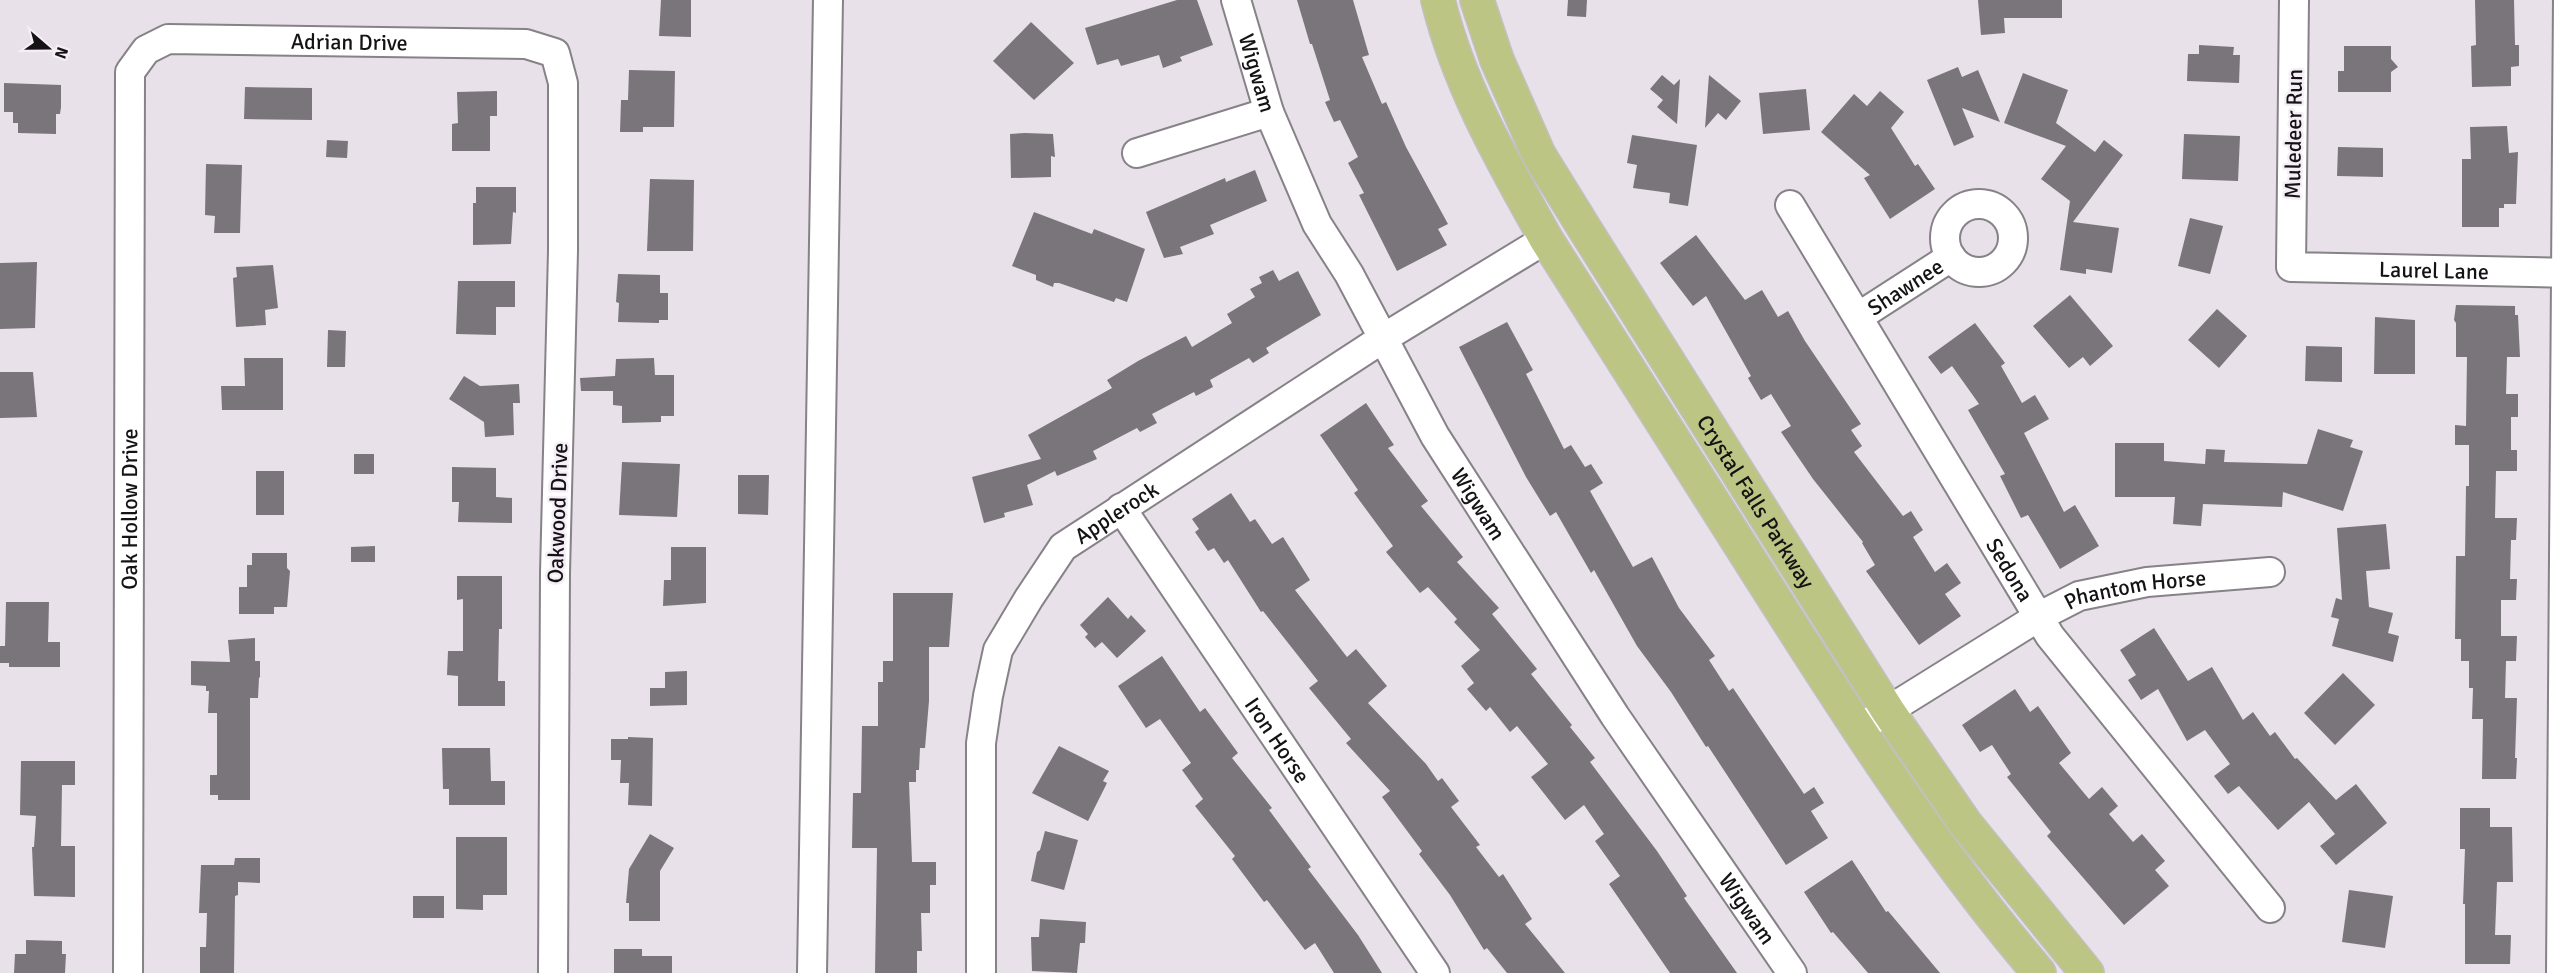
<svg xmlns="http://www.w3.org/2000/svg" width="2575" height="973" font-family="Signika,sans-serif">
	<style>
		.building { fill: #7a747b }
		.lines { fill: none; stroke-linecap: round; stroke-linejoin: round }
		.minor-casing { stroke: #878188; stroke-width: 32 }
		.major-casing { stroke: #c2c1c2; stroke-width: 36 }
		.minor { stroke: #fff; stroke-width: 28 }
		.major { stroke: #bcc583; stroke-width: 33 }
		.labels { text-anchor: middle; stroke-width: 5; stroke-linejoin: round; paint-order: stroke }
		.street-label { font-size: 22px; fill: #141214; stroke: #f5eef6 }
	</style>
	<rect width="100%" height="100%" fill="#e8e1e9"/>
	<g class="building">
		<polygon points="661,0 691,0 691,37 659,36"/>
		<polygon points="1177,0 1197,0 1213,45 1180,57 1182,61 1163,68 1159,55 1121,66 1118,59 1097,65 1085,28"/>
		<polygon points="1297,0 1353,0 1369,55 1362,57 1382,104 1386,102 1406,147 1448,224 1438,229 1447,245 1397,271 1359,195 1364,193 1348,163 1358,157 1340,120 1334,122 1325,102 1330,100 1312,44 1310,44"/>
		<polygon points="1568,0 1587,0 1586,17 1567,16"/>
		<polygon points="1978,0 2062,0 2062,18 2004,18 2005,33 1981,35"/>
		<polygon points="2475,0 2514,0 2515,45 2519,45 2519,66 2511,67 2511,86 2472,87 2471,46 2476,45"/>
		<polygon points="1031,22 1074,63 1034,100 993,61"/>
		<polygon points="2199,45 2234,47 2233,55 2240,55 2239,83 2187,81 2188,54 2199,54"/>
		<polygon points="2344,46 2391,46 2391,59 2398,67 2391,72 2391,92 2338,92 2338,71 2344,71"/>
		<polygon points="1958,67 1962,77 1978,70 2000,122 1962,108 1974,137 1954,146 1927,80"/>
		<polygon points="629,70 675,71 674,127 643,127 643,132 620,132 621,100 628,100"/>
		<polygon points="2023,73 2068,90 2056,123 2095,152 2104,140 2123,155 2073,222 2119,228 2112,273 2086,269 2086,274 2060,270 2070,201 2041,179 2066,146 2004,123"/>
		<polygon points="1662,75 1674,85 1680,79 1677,124 1657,107 1663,100 1650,89"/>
		<polygon points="1709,75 1741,101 1726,120 1718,113 1705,128"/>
		<polygon points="4,83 61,85 61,107 60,114 56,114 56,134 18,133 18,123 13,123 13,112 4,112"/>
		<polygon points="245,87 312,88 312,120 244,119"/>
		<polygon points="1806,89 1810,130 1763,134 1759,93"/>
		<polygon points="497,91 497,116 490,116 490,151 452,151 452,124 458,123 457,92"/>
		<polygon points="1880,91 1904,112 1891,128 1915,166 1918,164 1935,189 1890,219 1864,178 1870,175 1821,132 1854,94 1867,106"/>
		<polygon points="2507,126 2509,153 2518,152 2516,204 2504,204 2504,208 2499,208 2499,227 2462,227 2462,159 2471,159 2470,127"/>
		<polygon points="1025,133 1053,134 1055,157 1051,156 1051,177 1011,178 1010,134"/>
		<polygon points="2184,134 2240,136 2238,181 2182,179"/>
		<polygon points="1632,135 1697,145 1688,206 1669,203 1670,193 1633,188 1637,165 1627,163"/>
		<polygon points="327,140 348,141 347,158 326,157"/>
		<polygon points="2338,147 2383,148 2383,177 2337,176"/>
		<polygon points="206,164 242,165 240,233 214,233 215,216 205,215"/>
		<polygon points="1255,170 1267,201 1210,225 1214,234 1180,247 1183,254 1164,258 1146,212 1225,178 1226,182"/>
		<polygon points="650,179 694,180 693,251 647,251"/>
		<polygon points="476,187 516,187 516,213 513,212 511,244 473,245 473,203 476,203"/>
		<polygon points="1034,212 1092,234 1094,229 1145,249 1127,302 1116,298 1114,302 1059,283 1054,283 1053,287 1036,280 1036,275 1012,266"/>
		<polygon points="2190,218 2223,226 2210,274 2178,266"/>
		<polygon points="1696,235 1745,300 1762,290 1778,317 1788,311 1805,341 1861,424 1851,430 1862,446 1854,452 1903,516 1911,511 1923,530 1913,537 1935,572 1947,563 1961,583 1945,594 1961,616 1919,645 1866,571 1875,565 1862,543 1863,542 1813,479 1781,432 1791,426 1771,394 1761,400 1748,378 1751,376 1706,296 1693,306 1660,263"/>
		<polygon points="37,262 35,328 0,329 0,263"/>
		<polygon points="273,265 278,308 265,310 266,325 236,327 233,278 237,277 236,267"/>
		<polygon points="1273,270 1279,281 1298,271 1321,315 1266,348 1269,353 1253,363 1249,358 1210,380 1213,387 1196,396 1194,392 1152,414 1157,423 1140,432 1137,428 1093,451 1097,459 1057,476 1055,471 1027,485 1033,505 1004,513 1005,517 984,523 972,477 1041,459 1028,435 1112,388 1107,380 1138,361 1186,336 1192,347 1232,323 1227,314 1255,297 1250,289 1262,283 1259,277"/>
		<polygon points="618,274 660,275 660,293 668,293 668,320 659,320 659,323 618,322 619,303 616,302"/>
		<polygon points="458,281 515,281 515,307 496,307 496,335 456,334"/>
		<polygon points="2070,295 2113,346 2090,366 2083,357 2069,368 2033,326"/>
		<polygon points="2456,305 2515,306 2515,315 2518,315 2520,357 2507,357 2506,394 2518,394 2518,417 2511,417 2511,450 2517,450 2517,471 2496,471 2495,518 2517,518 2516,540 2511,540 2510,579 2517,579 2516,600 2501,600 2501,636 2517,636 2516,661 2506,661 2505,698 2517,698 2515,758 2517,758 2516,779 2482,779 2483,719 2472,719 2473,688 2469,688 2469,661 2461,661 2461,639 2455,639 2456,556 2465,556 2466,486 2469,486 2469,445 2455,445 2455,425 2466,426 2467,357 2456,357 2456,323 2454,320"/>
		<polygon points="2217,309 2247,336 2219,368 2188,340"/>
		<polygon points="2375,317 2415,320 2415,374 2374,374"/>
		<polygon points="1507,322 1533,370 1526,374 1564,449 1571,445 1585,467 1591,464 1603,483 1590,491 1633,567 1652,557 1679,608 1715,656 1709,660 1729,691 1733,688 1804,794 1814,787 1824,803 1811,811 1828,838 1786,865 1708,746 1706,747 1671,692 1637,646 1594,570 1591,573 1556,512 1550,516 1526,477 1459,347"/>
		<polygon points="1975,323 2005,363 2001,366 2022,403 2035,395 2049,419 2024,433 2064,512 2075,505 2099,546 2060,569 2028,515 2021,518 2000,476 2005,474 1968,410 1979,404 1952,366 1941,374 1928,357"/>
		<polygon points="328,330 346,331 345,367 327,367"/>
		<polygon points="2306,346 2342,347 2342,382 2305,381"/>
		<polygon points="244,358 283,358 283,410 222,410 221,386 245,386"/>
		<polygon points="654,358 655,375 674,375 674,416 661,416 661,422 622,423 622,406 613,405 613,391 581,391 580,378 615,376 616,359"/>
		<polygon points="0,372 33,372 37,417 0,418"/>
		<polygon points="464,376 480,386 519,384 520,403 513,403 514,435 485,437 484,422 449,399"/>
		<polygon points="1366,403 1394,445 1388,448 1428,501 1421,506 1463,557 1457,562 1499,608 1492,614 1537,669 1531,674 1572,725 1570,727 1595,758 1590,762 1657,851 1687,896 1684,898 1737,973 1670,973 1609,884 1620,876 1595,841 1604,834 1584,805 1565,820 1531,777 1548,764 1517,726 1510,732 1490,707 1486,711 1467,689 1474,683 1461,666 1480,650 1454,622 1457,619 1428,587 1420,593 1386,552 1393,546 1354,493 1358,490 1320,435"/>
		<polygon points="2318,429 2353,440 2350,447 2363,451 2343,511 2283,492 2282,507 2203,504 2201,526 2173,524 2175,497 2115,497 2115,443 2164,443 2164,461 2205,464 2206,449 2225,450 2224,462 2307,464"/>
		<rect x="354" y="454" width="20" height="20"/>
		<polygon points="622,462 680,464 677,517 619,515"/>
		<polygon points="452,467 496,468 496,497 512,498 512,523 458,522 459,502 452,502"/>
		<rect x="256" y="471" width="28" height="44"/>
		<polygon points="738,475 769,475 768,515 738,514"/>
		<polygon points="1231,493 1250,522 1255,519 1272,544 1283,537 1310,580 1295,590 1347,657 1356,649 1387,686 1368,703 1426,764 1438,781 1442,778 1459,801 1451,807 1480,845 1476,847 1499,877 1503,874 1532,919 1525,924 1565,973 1507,973 1487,948 1484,950 1450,895 1419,854 1422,851 1382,797 1390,791 1346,743 1351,739 1309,688 1318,681 1263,611 1261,612 1228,560 1224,563 1214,548 1208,551 1195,532 1199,529 1192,519"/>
		<polygon points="2386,524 2390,569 2366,571 2369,607 2393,613 2388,633 2399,636 2393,662 2332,646 2339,619 2331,617 2336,598 2342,600 2337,528"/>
		<polygon points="375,546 375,562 351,562 351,547"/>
		<polygon points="671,547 706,547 706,603 663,606 664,580 671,580"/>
		<polygon points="252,553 287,553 287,568 290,571 287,607 274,607 274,614 239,614 239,587 247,587 247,565 252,565"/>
		<polygon points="457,576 502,576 502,629 499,629 498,681 505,681 505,706 458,706 458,676 447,675 448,651 463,651 463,599 457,600"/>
		<polygon points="893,593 953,593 949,647 929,647 929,701 925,748 920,748 919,770 916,770 916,782 909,782 912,862 936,862 936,885 930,885 930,913 921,913 922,951 917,951 917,973 875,973 877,848 852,848 853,793 861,793 862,726 878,726 878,682 883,682 883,661 893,661"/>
		<polygon points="1108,597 1128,619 1131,615 1146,631 1117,658 1102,642 1095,648 1085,637 1088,634 1080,625"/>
		<polygon points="6,602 49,602 48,642 60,642 60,667 9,667 9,663 0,663 0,646 5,646"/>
		<polygon points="2154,628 2188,681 2212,667 2243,720 2253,712 2270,736 2275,732 2295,759 2297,758 2336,800 2356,784 2387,823 2336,865 2320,846 2335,834 2309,802 2278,830 2239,786 2228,794 2214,776 2230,764 2205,730 2187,741 2158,689 2141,700 2128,680 2136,675 2120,650"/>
		<polygon points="255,638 255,661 260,661 260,677 259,678 258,698 250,698 250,800 218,800 218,795 210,795 210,775 217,775 217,713 208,713 209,691 206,691 206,686 191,685 191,661 230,662 228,640"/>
		<polygon points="1162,656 1200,712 1205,708 1238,753 1232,758 1272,808 1269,810 1311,867 1308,869 1358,935 1382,973 1334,973 1315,943 1305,950 1267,900 1264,902 1232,859 1235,856 1195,806 1203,799 1182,770 1191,763 1160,719 1146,728 1118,686"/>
		<polygon points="687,671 687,705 650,706 650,688 665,688 665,672"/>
		<polygon points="2343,673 2375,705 2335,745 2304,713"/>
		<polygon points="2015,689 2030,712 2038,706 2071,753 2059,763 2089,799 2102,787 2118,806 2109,814 2133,842 2142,834 2165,861 2155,870 2169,886 2124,925 2047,836 2051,832 2007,777 2011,774 1992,745 1980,752 1962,725"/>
		<polygon points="628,737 653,738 652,806 628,805 629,783 620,783 621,760 611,760 611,739 628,739"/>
		<polygon points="1059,746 1109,771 1103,781 1107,783 1088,821 1032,793"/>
		<polygon points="442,748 490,748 491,781 505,781 505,805 449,805 449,789 443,789"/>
		<polygon points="21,761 75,761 75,785 62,785 61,846 75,846 75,897 34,896 32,847 34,847 36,816 20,815"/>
		<polygon points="2460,808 2490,808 2490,827 2512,827 2513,882 2497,882 2495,935 2511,935 2510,964 2465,964 2465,904 2463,904 2465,849 2460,849"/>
		<polygon points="1045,831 1078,840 1064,890 1031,881 1037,852 1040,850"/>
		<polygon points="650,834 674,848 660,871 660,921 629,921 629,903 626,903 629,869"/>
		<polygon points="456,837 507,837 507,895 483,895 483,910 456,909"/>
		<polygon points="235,858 260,858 260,883 238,882 238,895 235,896 234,973 200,973 200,947 206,947 207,913 199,913 201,865 234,865"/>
		<polygon points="1852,860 1886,912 1888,911 1940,973 1868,973 1833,932 1831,933 1804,892"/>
		<polygon points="2349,890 2393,896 2385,948 2342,942"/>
		<rect x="413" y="896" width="31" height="22"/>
		<polygon points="1040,919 1086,922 1085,943 1080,943 1077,973 1032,971 1031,937 1039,937"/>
		<polygon points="26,940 62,941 62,954 66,954 65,973 14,973 15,954 26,954"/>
		<polygon points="614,949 642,949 642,956 672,956 672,973 614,973"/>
	</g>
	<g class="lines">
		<defs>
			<g id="minor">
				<path id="s1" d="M1236,0L1269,112L1317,224L1349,274L1435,436L1615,716L1792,973"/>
				<path id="s2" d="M2294,0L2291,267L2575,273"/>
				<polyline points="1137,153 1269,112"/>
				<circle cx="1979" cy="238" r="34"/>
				<path id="s3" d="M1790,205L2050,636L2270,908"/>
				<path id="s4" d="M1858,317L1951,257"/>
				<path id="s5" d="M1121,508L1435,973"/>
				<path id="s6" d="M1868,723L2040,616L2079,596L2147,582L2270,572"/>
				<path id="s7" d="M128,973L130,72L146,50L168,39L526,44L555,53L563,83V251L555,573L553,973"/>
				<polyline points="812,973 828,0"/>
				<path id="s8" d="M981,973V743L988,696L998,650L1029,598L1063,547L1382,339L1546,239"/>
				<polyline points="2561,973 2568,0"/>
			</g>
			<g id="major">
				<path d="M1438,0C1459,86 1503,162 1546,239C1619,354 1692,469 1765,584C1850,718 1935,851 2039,973"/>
				<path id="s9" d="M1477,0L1497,60L1539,155L1586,231L1888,711L1965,823L2087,973"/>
			</g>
		</defs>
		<use href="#minor" class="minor-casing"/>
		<use href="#major" class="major-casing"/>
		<use href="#minor" class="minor"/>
		<use href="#major" class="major"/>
	</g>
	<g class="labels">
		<g class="street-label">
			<text dy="8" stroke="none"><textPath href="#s7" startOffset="1134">Adrian Drive</textPath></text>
			<text dy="8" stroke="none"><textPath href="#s1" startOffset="76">Wigwam</textPath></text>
			<text transform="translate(2293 134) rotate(-89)" y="8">Muledeer Run</text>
			<text dy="8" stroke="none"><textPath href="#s2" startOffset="410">Laurel Lane</textPath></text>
			<text dy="8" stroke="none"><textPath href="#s4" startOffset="56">Shawnee</textPath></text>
			<text dy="8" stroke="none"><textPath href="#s9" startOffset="576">Crystal Falls Parkway</textPath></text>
			<text dy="8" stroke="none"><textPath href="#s1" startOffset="562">Wigwam</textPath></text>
			<text dy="8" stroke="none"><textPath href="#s7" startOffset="464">Oak Hollow Drive</textPath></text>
			<text dy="8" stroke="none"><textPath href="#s8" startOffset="510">Applerock</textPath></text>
			<text transform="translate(557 513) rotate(-88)" y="8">Oakwood Drive</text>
			<text dy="8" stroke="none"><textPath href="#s3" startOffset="426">Sedona</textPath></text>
			<text dy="8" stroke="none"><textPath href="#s6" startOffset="303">Phantom Horse</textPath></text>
			<text dy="8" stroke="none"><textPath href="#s5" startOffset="280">Iron Horse</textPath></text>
			<text dy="8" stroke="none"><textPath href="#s1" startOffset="1048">Wigwam</textPath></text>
		</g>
	</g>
	<g transform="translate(48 48) rotate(110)" stroke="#f5eef6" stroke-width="4.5" paint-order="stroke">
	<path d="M0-4.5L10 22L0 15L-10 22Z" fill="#141214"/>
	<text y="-9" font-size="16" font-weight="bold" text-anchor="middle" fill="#141214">N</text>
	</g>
</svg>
